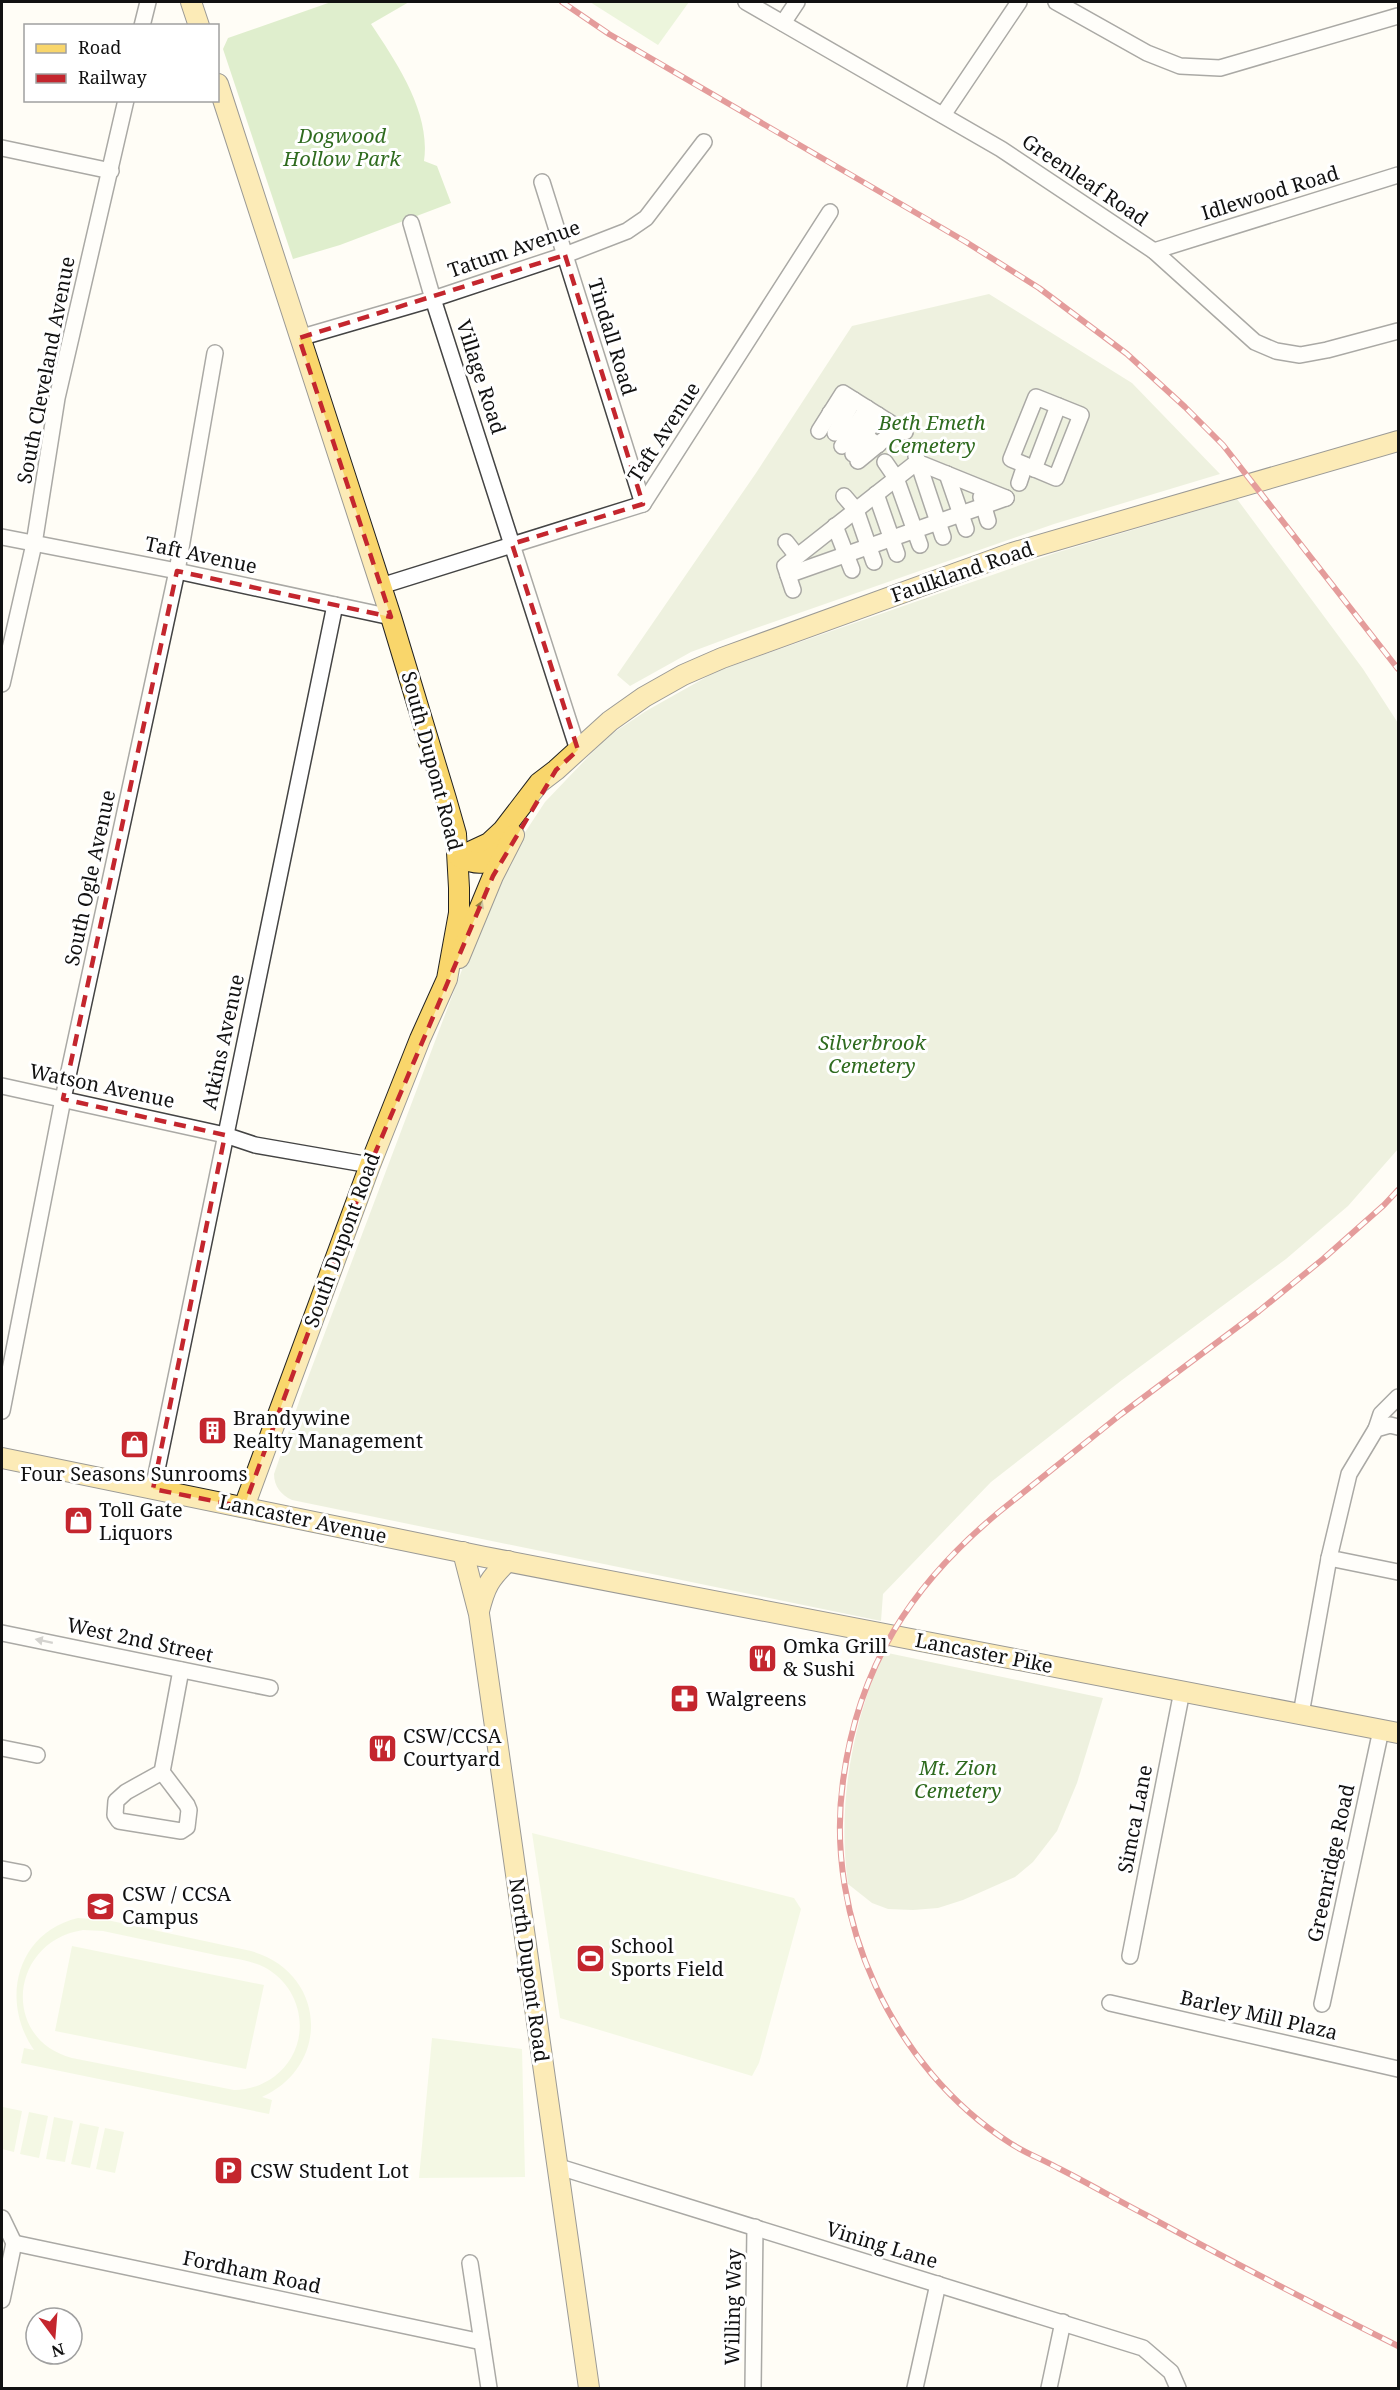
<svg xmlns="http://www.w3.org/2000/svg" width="1400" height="2390" font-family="'Noto Serif',serif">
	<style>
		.green { fill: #d5ebbd }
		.forest { fill: #b9dc9c }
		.cemetery { fill: #d9e3c4 }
		.pitch { fill: #e6f2cf; fill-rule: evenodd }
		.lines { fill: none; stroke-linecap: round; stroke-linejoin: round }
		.minor-casing { stroke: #444; stroke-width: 18 }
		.major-casing { stroke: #222; stroke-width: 22 }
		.minor { stroke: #fff; stroke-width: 15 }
		.major { stroke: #f9d66b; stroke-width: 20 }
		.rail-casing { stroke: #c4262e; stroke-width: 6 }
		.rail { stroke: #fff; stroke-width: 4; stroke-dasharray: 11; stroke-linecap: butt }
		.oneway { fill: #917d42 }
		.oneway2 { fill: #a0a0a0 }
		.marked { fill: none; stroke: #c4262e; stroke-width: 4.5; stroke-dasharray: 12 8; stroke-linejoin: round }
		.labels { text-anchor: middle; stroke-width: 6; stroke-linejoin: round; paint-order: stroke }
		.park-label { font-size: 20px; font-style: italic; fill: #2f6b1f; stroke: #fff }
		.street-label { font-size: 20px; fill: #111; stroke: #fff }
		.poi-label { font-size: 20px; fill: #111; stroke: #fff; text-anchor: start }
	</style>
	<rect width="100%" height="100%" fill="#fffdf5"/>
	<polygon class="green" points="590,2 689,2 658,45"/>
	<path class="forest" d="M331,2H409L371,24C397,63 431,113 424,161L437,166L451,203L340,245L293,259L223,49L228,38Z"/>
	<g class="cemetery">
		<polygon points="989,294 1132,383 1220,474 1054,524 742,633 691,652 630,686 617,675 756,473 852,326"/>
		<path d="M1237,499L1363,669L1398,723V1149L1348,1206L1286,1259L1122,1380L991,1482L883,1594L881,1621L292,1500C281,1495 274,1486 274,1474L301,1396L491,893L514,849L545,802L607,737L646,711L717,671L1055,553Z"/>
		<path d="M883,1652L1103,1698L1077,1783L1057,1831L1033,1862L1015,1877L963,1900L938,1908L913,1910L888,1909L872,1903L848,1884C837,1804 852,1726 883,1652Z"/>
	</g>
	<g class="pitch">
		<polygon points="532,1833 794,1898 801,1909 759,2063 752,2076 560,2018"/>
		<path d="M78,1918L107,1920L251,1951C326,1972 332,2065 262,2097L272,2100L269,2114L21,2063L24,2048L34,2050C0,2001 16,1933 78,1918ZM83,1930L103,1931C139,1939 175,1946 211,1954C228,1958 248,1959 264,1967C297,1984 310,2026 291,2058C279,2078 257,2090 234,2090L72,2058C0,2039 10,1941 83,1930Z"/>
		<polygon points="72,1946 264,1985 246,2069 55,2031"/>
		<polygon points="432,2038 522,2049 525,2177 419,2178"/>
		<polygon points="3,2107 22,2111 14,2152 2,2149"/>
		<polygon points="29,2112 48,2116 39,2158 20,2154"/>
		<polygon points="54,2117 73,2121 65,2162 46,2159"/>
		<polygon points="80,2123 99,2127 90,2168 71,2164"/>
		<polygon points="105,2128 124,2132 115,2173 96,2169"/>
	</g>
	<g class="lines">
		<defs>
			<g id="minor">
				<polyline points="746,2 1001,149 1154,251 1255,342 1276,351 1300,355 1327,350 1398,331"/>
				<polyline points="1056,2 1147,53 1180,66 1220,68 1398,16"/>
				<polyline points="783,23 797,2"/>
				<polyline points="142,26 148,2"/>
				<polyline points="943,115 1019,2"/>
				<polyline points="2,148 111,171"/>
				<polyline points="542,182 643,504"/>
				<polyline points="411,223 433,299 578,750"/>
				<polyline points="1154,251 1398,175"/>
				<polyline points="299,338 433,299 565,255 627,231 646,218 704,142"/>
				<polygon points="1036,397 1081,415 1056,478 1011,459"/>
				<polyline points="830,413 878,445"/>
				<polyline points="819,431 843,393 905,432"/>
				<polyline points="835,433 854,400"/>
				<polyline points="842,446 867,408"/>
				<polyline points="853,454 878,415"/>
				<polyline points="916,456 943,537"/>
				<polyline points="858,461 898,428"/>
				<polyline points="885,462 896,478 920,545"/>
				<polyline points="1034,469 1058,406"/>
				<polyline points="947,474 966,529"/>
				<polyline points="1019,483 1025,465"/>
				<polyline points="876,494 897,554"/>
				<polyline points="844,496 856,510 874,562"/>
				<polyline points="981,497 988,521"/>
				<polyline points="835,526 852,570"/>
				<polyline points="2,537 177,571 391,617"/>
				<polyline points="786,542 797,556"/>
				<polyline points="788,575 1006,498"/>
				<polyline points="381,586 643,504 830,212"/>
				<polyline points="793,590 785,566 917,462 1006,498"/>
				<polyline points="2,684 34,544 57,398 126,100"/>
				<polyline points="2,1086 225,1135 255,1145 370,1165"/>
				<polyline points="2,1411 63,1099 177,571 215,353"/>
				<polyline points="1398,1427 1390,1425 1376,1429 1349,1474 1329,1558 1398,1572"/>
				<polyline points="1376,1429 1381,1414 1398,1397"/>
				<polyline points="153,1489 335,605"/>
				<polyline points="2,1633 270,1688"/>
				<polyline points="1301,1714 1329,1558"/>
				<polyline points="2,1748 37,1755"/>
				<polyline points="162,1772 126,1792 116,1801 115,1815 119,1821 181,1831 187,1827 189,1810 187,1805 162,1772 181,1670"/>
				<polyline points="2,1869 23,1873"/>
				<polyline points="1130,1956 1182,1691"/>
				<polyline points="1110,2003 1398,2069"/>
				<polyline points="1322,2004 1381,1730"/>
				<polyline points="556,2166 1143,2348 1171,2372 1178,2388"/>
				<polyline points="2,2218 14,2243"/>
				<polyline points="14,2243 482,2342"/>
				<polyline points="470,2263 489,2388"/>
				<polyline points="2,2300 14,2243"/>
				<polyline points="753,2388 755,2227"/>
				<polyline points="915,2388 938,2284"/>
				<polyline points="1049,2388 1063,2322"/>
			</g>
			<g id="major">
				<polyline points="191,2 199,26"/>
				<polyline points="218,84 391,617 446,799 456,834 459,888 459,913 447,979 420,1039 370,1165 244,1507"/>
				<polyline points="459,857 489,843 503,830 539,783 556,770 610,721 644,697 683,675 722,658 1012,553 1398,441"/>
				<path d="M459,857C482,868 487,863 506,847"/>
				<polyline points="459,958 493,876 514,835"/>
				<polyline points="2,1458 485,1557 1398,1733"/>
				<polyline points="463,1552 479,1614 589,2388"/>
				<path d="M479,1611C485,1587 489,1579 508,1561"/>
			</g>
		</defs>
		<use href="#minor" class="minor-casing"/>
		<use href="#major" class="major-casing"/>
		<use href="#minor" class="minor"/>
		<use href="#major" class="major"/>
		<defs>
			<g id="rail">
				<polyline points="562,2 609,34 966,242 1039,288 1127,354 1185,407 1223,445 1398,669"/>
				<path d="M1398,1190L1384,1205L1323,1259L1259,1311L1120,1415L999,1512C911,1585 858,1667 843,1781C824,1919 893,2068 1010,2143C1025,2153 1042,2159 1058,2168C1088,2183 1117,2200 1146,2215C1230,2261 1314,2304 1398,2346"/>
			</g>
		</defs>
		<use href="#rail" class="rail-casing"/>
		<use href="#rail" class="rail"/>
	</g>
	<defs><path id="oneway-solid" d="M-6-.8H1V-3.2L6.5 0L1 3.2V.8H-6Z" transform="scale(1.5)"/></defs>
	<use class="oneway" href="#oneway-solid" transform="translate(479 909) rotate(-67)"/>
	<use class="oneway2" href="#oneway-solid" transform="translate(44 1641) rotate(-168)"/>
	<path d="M0 0H1400V2390H0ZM565,255L643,504L512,544L578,750L556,770L493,876L370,1165L244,1507L153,1489L225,1135L63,1099L177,571L391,617L299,338Z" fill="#fffdf5" fill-opacity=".55" fill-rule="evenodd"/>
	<path class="marked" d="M565,255L643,504L512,544L578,750L556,770L493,876L370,1165L244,1507L153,1489L225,1135L63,1099L177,571L391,617L299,338Z"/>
	<defs>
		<symbol id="building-square" viewBox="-11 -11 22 22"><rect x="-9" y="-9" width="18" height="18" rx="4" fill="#c4262e" stroke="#fff"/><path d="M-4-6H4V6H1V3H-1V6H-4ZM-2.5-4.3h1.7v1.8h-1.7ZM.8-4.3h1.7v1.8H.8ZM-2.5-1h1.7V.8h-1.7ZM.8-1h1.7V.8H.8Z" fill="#fff"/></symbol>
		<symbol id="shop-square" viewBox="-11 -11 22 22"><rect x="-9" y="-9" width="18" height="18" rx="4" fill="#c4262e" stroke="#fff"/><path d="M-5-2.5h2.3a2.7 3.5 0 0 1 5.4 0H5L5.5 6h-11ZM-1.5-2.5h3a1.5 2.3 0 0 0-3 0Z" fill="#fff"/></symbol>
		<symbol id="restaurant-square" viewBox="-11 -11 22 22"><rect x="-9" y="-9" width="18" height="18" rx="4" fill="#c4262e" stroke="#fff"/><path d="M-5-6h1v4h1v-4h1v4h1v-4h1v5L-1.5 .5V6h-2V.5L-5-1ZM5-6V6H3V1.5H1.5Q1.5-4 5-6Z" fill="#fff"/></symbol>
		<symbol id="pharmacy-square" viewBox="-11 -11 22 22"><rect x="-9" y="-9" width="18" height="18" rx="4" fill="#c4262e" stroke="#fff"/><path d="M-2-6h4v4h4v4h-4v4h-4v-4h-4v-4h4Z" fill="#fff"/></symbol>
		<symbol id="school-square" viewBox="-11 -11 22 22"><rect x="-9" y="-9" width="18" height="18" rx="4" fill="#c4262e" stroke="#fff"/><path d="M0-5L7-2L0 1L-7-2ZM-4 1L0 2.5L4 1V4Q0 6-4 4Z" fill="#fff"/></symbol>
		<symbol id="stadium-square" viewBox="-11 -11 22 22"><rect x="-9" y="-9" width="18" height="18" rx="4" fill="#c4262e" stroke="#fff"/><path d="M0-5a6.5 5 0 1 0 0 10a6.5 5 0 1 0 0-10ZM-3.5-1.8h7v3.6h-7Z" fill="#fff"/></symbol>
		<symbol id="parking-square" viewBox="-11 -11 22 22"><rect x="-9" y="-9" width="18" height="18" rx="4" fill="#c4262e" stroke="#fff"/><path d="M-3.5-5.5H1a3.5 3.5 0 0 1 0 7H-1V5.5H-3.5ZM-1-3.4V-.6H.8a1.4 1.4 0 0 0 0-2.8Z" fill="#fff"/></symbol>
	</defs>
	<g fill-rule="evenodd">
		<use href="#building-square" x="196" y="1414" width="33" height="33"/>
		<use href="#shop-square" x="118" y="1428" width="33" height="33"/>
		<use href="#shop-square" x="62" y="1504" width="33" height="33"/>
		<use href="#restaurant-square" x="746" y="1642" width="33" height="33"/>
		<use href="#pharmacy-square" x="668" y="1682" width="33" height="33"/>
		<use href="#restaurant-square" x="366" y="1732" width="33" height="33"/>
		<use href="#school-square" x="84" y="1890" width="33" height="33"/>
		<use href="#stadium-square" x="574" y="1942" width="33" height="33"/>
		<use href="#parking-square" x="212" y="2154" width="33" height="33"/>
	</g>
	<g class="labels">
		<g class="park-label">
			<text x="342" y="143">Dogwood<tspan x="342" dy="23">Hollow Park</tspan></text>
			<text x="932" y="430">Beth Emeth<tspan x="932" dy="23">Cemetery</tspan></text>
			<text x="872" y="1050">Silverbrook<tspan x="872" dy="23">Cemetery</tspan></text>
			<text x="958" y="1775">Mt. Zion<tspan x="958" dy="23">Cemetery</tspan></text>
		</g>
		<g class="street-label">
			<text transform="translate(1085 180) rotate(34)" y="7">Greenleaf Road</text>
			<text transform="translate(1270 193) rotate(-17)" y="7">Idlewood Road</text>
			<text transform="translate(514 249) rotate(-19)" y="7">Tatum Avenue</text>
			<text transform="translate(612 337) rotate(73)" y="7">Tindall Road</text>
			<text transform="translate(46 370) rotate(-79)" y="7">South Cleveland Avenue</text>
			<text transform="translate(481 377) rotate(72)" y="7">Village Road</text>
			<text transform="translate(664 432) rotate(-57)" y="7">Taft Avenue</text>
			<text transform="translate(201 555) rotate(12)" y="7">Taft Avenue</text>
			<text transform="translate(962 572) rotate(-19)" y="7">Faulkland Road</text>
			<text transform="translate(432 761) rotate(75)" y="7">South Dupont Road</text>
			<text transform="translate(90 878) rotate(-78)" y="7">South Ogle Avenue</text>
			<text transform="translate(223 1042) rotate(-78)" y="7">Atkins Avenue</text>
			<text transform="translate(102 1086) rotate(12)" y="7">Watson Avenue</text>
			<text transform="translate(342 1240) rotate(-70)" y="7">South Dupont Road</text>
			<text transform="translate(303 1519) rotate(12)" y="7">Lancaster Avenue</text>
			<text transform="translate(140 1640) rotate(12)" y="7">West 2nd Street</text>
			<text transform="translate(984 1653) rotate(11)" y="7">Lancaster Pike</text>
			<text transform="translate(1135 1819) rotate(-79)" y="7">Simca Lane</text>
			<text transform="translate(1331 1863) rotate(-78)" y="7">Greenridge Road</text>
			<text transform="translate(529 1970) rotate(82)" y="7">North Dupont Road</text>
			<text transform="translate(1259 2015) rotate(13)" y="7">Barley Mill Plaza</text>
			<text transform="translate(882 2245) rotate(17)" y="7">Vining Lane</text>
			<text transform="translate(252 2272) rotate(12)" y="7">Fordham Road</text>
			<text transform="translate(733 2307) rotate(-89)" y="7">Willing Way</text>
		</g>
		<g class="poi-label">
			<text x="233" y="1425">Brandywine<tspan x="233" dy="23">Realty Management</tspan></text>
			<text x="134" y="1481" text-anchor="middle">Four Seasons Sunrooms</text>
			<text x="99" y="1517">Toll Gate<tspan x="99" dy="23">Liquors</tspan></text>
			<text x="783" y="1653">Omka Grill<tspan x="783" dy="23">&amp; Sushi</tspan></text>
			<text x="706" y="1706">Walgreens</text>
			<text x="403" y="1743">CSW/CCSA<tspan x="403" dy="23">Courtyard</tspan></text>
			<text x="122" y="1901">CSW / CCSA<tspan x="122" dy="23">Campus</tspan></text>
			<text x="611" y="1953">School<tspan x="611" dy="23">Sports Field</tspan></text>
			<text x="250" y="2178">CSW Student Lot</text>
		</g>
	</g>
	<rect width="1400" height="2390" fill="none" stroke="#111111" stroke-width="6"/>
	<rect x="24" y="24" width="195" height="78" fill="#ffffff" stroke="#a0a0a0" stroke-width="1.5"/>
	<rect x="36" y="44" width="30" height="9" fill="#f9d66b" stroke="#a0a0a0" stroke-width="1.5"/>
	<text x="78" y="54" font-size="18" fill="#111111">Road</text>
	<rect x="36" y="74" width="30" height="9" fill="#c4262e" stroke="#a0a0a0" stroke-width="1.5"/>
	<text x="78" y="84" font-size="18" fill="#111111">Railway</text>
	<g transform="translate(54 2336) rotate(164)"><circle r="28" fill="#ffffff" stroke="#a0a0a0" stroke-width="1.5"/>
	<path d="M0-4.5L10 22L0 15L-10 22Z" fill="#c4262e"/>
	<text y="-9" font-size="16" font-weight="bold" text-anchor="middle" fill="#111111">N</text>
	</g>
</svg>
